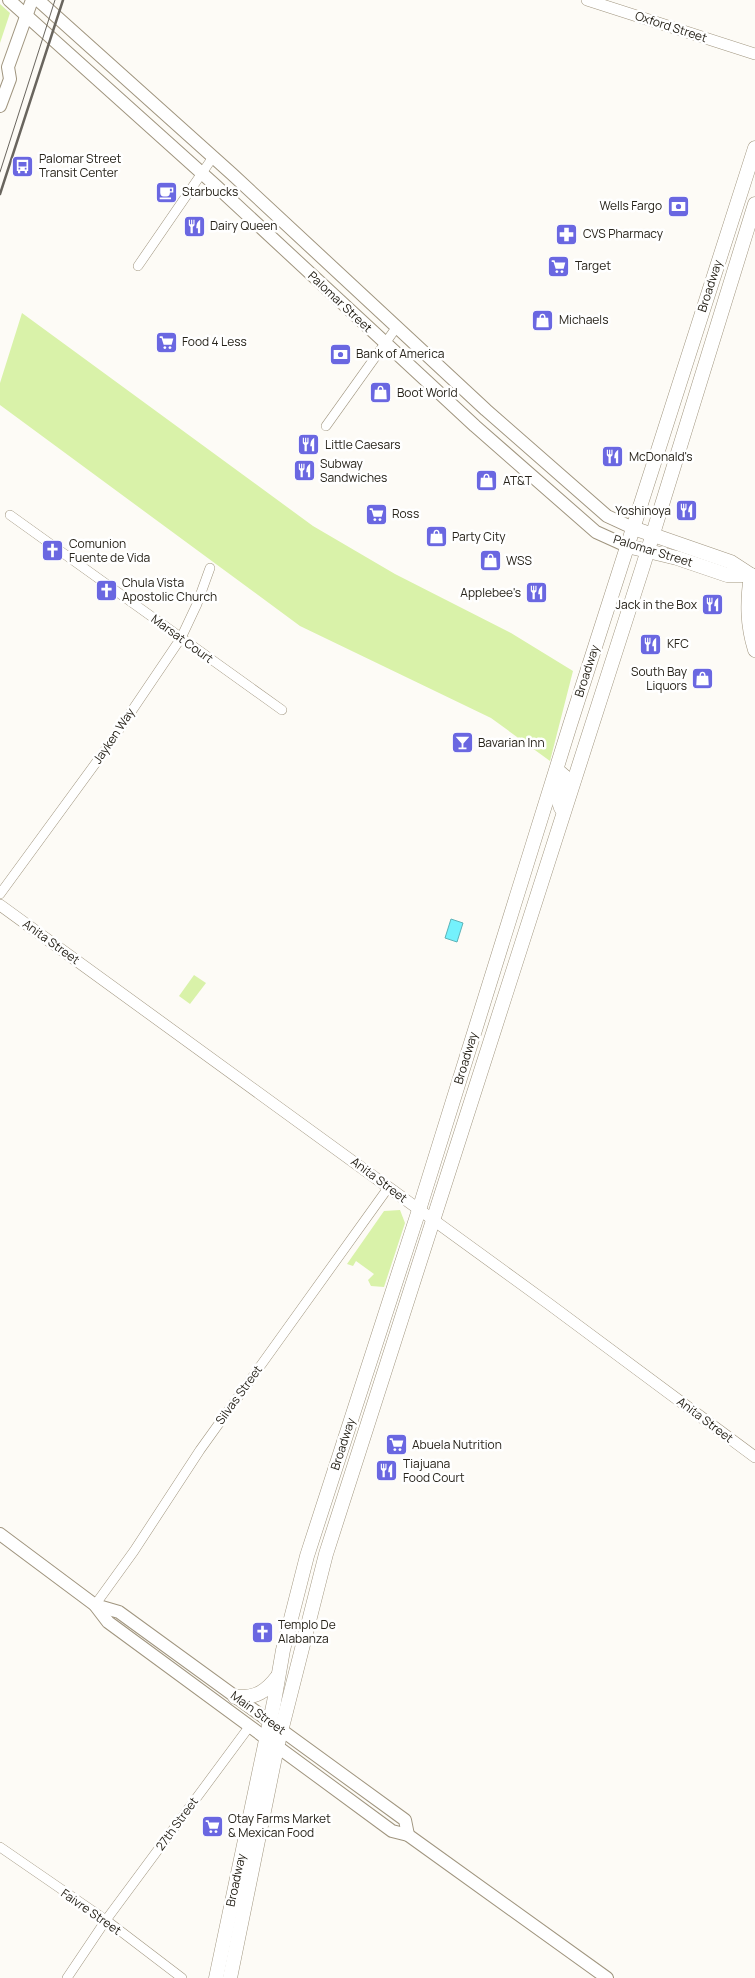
<svg xmlns="http://www.w3.org/2000/svg" width="755" height="1978" font-family="Manrope,sans-serif">
	<style>
		.green { fill: #d9f2a9 }
		.water { fill: #74f1fc; stroke: #5db3b8 }
		.lines { fill: none; stroke-linecap: round; stroke-linejoin: round }
		.minor-casing { stroke: #a0957f; stroke-width: 10 }
		.tertiary-casing { stroke: #a0957f; stroke-width: 12 }
		.secondary-casing { stroke: #a0957f; stroke-width: 14 }
		.primary-casing { stroke: #a0957f; stroke-width: 15 }
		.minor { stroke: #fff; stroke-width: 9 }
		.tertiary { stroke: #fff; stroke-width: 11 }
		.secondary { stroke: #fff; stroke-width: 12 }
		.primary { stroke: #fff; stroke-width: 14 }
		.tram { stroke: #69655e; stroke-width: 1 }
		.rail { stroke: #69655e; stroke-width: 2.5 }
		.labels { text-anchor: middle; stroke-width: 5; stroke-linejoin: round; paint-order: stroke }
		.street-label { font-size: 12px; fill: #27231a; stroke: #fff }
		.poi-label { font-size: 12px; fill: #27231a; stroke: #fff; text-anchor: start }
	</style>
	<rect width="100%" height="100%" fill="#fdfbf6"/>
	<g class="green">
		<polygon points="0,4 10,13 0,43"/>
		<polygon points="22,313 313,526 395,574 511,633 573,671 550,761 491,718 300,626 0,405 0,383"/>
		<polygon points="194,975 206,983 190,1004 179,996"/>
		<polygon points="400,1210 405,1223 384,1287 371,1286 368,1280 374,1274 356,1261 353,1266 347,1264 384,1211"/>
	</g>
	<polygon class="water" points="451,919 463,923 457,942 445,938"/>
	<g class="lines">
		<defs>
			<g id="minor">
				<polyline points="138,266 213,157"/>
				<polyline points="326,426 396,328"/>
				<polyline points="10,515 282,710"/>
				<polyline points="0,894 106,749 181,638 197,604 210,568"/>
				<polyline points="95,1605 134,1551 200,1450 388,1188"/>
				<polyline points="0,1847 106,1920 182,1978"/>
				<polyline points="67,1978 106,1920 249,1727"/>
			</g>
			<g id="tertiary">
				<polyline points="587,0 755,54"/>
				<polyline points="0,905 549,1304 755,1457"/>
			</g>
			<g id="secondary">
				<polyline points="9,0 215,185 475,426 596,532 627,546"/>
				<polyline points="38,0 232,174 486,410 607,516 633,528"/>
				<polyline points="0,106 10,79 8,67 32,0"/>
				<polyline points="0,1534 95,1605 108,1622 392,1831 408,1835 607,1978"/>
				<polyline points="95,1605 119,1612 405,1820 408,1835"/>
			</g>
			<g id="primary">
				<polyline points="633,528 731,562 751,575"/>
				<polyline points="627,546 677,558 727,575 750,575"/>
				<path d="M751,575C747,602 747,624 755,650"/>
				<polyline points="557,770 565,777 558,799 561,808"/>
				<path d="M235,1697C256,1698 266,1692 278,1676"/>
				<polyline points="216,1978 274,1702 283,1650 307,1556 419,1210 570,725 755,148"/>
				<polyline points="230,1978 277,1747 326,1554 643,566 755,204"/>
			</g>
		</defs>
		<use href="#minor" class="minor-casing"/>
		<use href="#tertiary" class="tertiary-casing"/>
		<use href="#secondary" class="secondary-casing"/>
		<use href="#primary" class="primary-casing"/>
		<use href="#minor" class="minor"/>
		<use href="#tertiary" class="tertiary"/>
		<use href="#secondary" class="secondary"/>
		<use href="#primary" class="primary"/>
		<polyline class="tram" points="0,172 55,0"/>
		<polyline class="rail" points="0,194 63,0"/>
	</g>
	<defs>
		<symbol id="bus-square" viewBox="-11 -11 22 22"><rect x="-9" y="-9" width="18" height="18" rx="4" fill="#6a67e1" stroke="#fff"/><path d="M-5-6H5V4H4V6H2V4H-2V6H-4V4H-5ZM-3.5-4V0h7V-4ZM-3.5 1.2v1.5H-2V1.2ZM2 1.2v1.5H3.5V1.2Z" fill="#fff"/></symbol>
		<symbol id="cafe-square" viewBox="-11 -11 22 22"><rect x="-9" y="-9" width="18" height="18" rx="4" fill="#6a67e1" stroke="#fff"/><path d="M-5.5-4.5H6V0H3Q3 3.5 0 3.5H-2.5Q-5.5 3.5-5.5 0ZM3-3.2v2h1.7v-2ZM-6 4.5H4V6H-6Z" fill="#fff"/></symbol>
		<symbol id="bank-square" viewBox="-11 -11 22 22"><rect x="-9" y="-9" width="18" height="18" rx="4" fill="#6a67e1" stroke="#fff"/><path d="M-6-4H6V4H-6ZM0-2.3a2.3 2.3 0 1 0 0 4.6a2.3 2.3 0 1 0 0-4.6Z" fill="#fff"/></symbol>
		<symbol id="restaurant-square" viewBox="-11 -11 22 22"><rect x="-9" y="-9" width="18" height="18" rx="4" fill="#6a67e1" stroke="#fff"/><path d="M-5-6h1v4h1v-4h1v4h1v-4h1v5L-1.5 .5V6h-2V.5L-5-1ZM5-6V6H3V1.5H1.5Q1.5-4 5-6Z" fill="#fff"/></symbol>
		<symbol id="pharmacy-square" viewBox="-11 -11 22 22"><rect x="-9" y="-9" width="18" height="18" rx="4" fill="#6a67e1" stroke="#fff"/><path d="M-2-6h4v4h4v4h-4v4h-4v-4h-4v-4h4Z" fill="#fff"/></symbol>
		<symbol id="supermarket-square" viewBox="-11 -11 22 22"><rect x="-9" y="-9" width="18" height="18" rx="4" fill="#6a67e1" stroke="#fff"/><path d="M-6-5.5h2.5l.6 2H6L4.5 2H-2.5L-4.4-4H-6ZM-1.5 3.2a1.3 1.3 0 1 0 .1 0ZM3 3.2a1.3 1.3 0 1 0 .1 0Z" fill="#fff"/></symbol>
		<symbol id="shop-square" viewBox="-11 -11 22 22"><rect x="-9" y="-9" width="18" height="18" rx="4" fill="#6a67e1" stroke="#fff"/><path d="M-5-2.5h2.3a2.7 3.5 0 0 1 5.4 0H5L5.5 6h-11ZM-1.5-2.5h3a1.5 2.3 0 0 0-3 0Z" fill="#fff"/></symbol>
		<symbol id="church-square" viewBox="-11 -11 22 22"><rect x="-9" y="-9" width="18" height="18" rx="4" fill="#6a67e1" stroke="#fff"/><path d="M-1.2-6h2.4v3.5h3.3v2.4h-3.3V6h-2.4V-.1h-3.3v-2.4h3.3Z" fill="#fff"/></symbol>
		<symbol id="bar-square" viewBox="-11 -11 22 22"><rect x="-9" y="-9" width="18" height="18" rx="4" fill="#6a67e1" stroke="#fff"/><path d="M-6-5H6L.8 .8V4.5H3.5V6h-7V4.5H-.8V.8Z" fill="#fff"/></symbol>
	</defs>
	<g fill-rule="evenodd">
		<use href="#bus-square" x="10" y="154" width="25" height="25"/>
		<use href="#cafe-square" x="154" y="180" width="25" height="25"/>
		<use href="#bank-square" x="666" y="194" width="25" height="25"/>
		<use href="#restaurant-square" x="182" y="214" width="25" height="25"/>
		<use href="#pharmacy-square" x="554" y="222" width="25" height="25"/>
		<use href="#supermarket-square" x="546" y="254" width="25" height="25"/>
		<use href="#shop-square" x="530" y="308" width="25" height="25"/>
		<use href="#supermarket-square" x="154" y="330" width="25" height="25"/>
		<use href="#bank-square" x="328" y="342" width="25" height="25"/>
		<use href="#shop-square" x="368" y="380" width="25" height="25"/>
		<use href="#restaurant-square" x="296" y="432" width="25" height="25"/>
		<use href="#restaurant-square" x="600" y="444" width="25" height="25"/>
		<use href="#restaurant-square" x="292" y="458" width="25" height="25"/>
		<use href="#shop-square" x="474" y="468" width="25" height="25"/>
		<use href="#restaurant-square" x="674" y="498" width="25" height="25"/>
		<use href="#supermarket-square" x="364" y="502" width="25" height="25"/>
		<use href="#shop-square" x="424" y="524" width="25" height="25"/>
		<use href="#church-square" x="40" y="538" width="25" height="25"/>
		<use href="#shop-square" x="478" y="548" width="25" height="25"/>
		<use href="#church-square" x="94" y="578" width="25" height="25"/>
		<use href="#restaurant-square" x="524" y="580" width="25" height="25"/>
		<use href="#restaurant-square" x="700" y="592" width="25" height="25"/>
		<use href="#restaurant-square" x="638" y="632" width="25" height="25"/>
		<use href="#shop-square" x="690" y="666" width="25" height="25"/>
		<use href="#bar-square" x="450" y="730" width="25" height="25"/>
		<use href="#supermarket-square" x="384" y="1432" width="25" height="25"/>
		<use href="#restaurant-square" x="374" y="1458" width="25" height="25"/>
		<use href="#church-square" x="250" y="1620" width="25" height="25"/>
		<use href="#supermarket-square" x="200" y="1814" width="25" height="25"/>
	</g>
	<g class="labels">
		<g class="street-label">
			<text transform="translate(671 27) rotate(18)" y="4">Oxford Street</text>
			<text transform="translate(710 286) rotate(-72)" y="4">Broadway</text>
			<text transform="translate(340 302) rotate(43)" y="4">Palomar Street</text>
			<text transform="translate(653 551) rotate(17)" y="4">Palomar Street</text>
			<text transform="translate(182 639) rotate(36)" y="4">Marsat Court</text>
			<text transform="translate(587 671) rotate(-72)" y="4">Broadway</text>
			<text transform="translate(114 736) rotate(-56)" y="4">Jayken Way</text>
			<text transform="translate(51 942) rotate(36)" y="4">Anita Street</text>
			<text transform="translate(466 1058) rotate(-73)" y="4">Broadway</text>
			<text transform="translate(379 1180) rotate(37)" y="4">Anita Street</text>
			<text transform="translate(239 1395) rotate(-54)" y="4">Silvas Street</text>
			<text transform="translate(705 1420) rotate(37)" y="4">Anita Street</text>
			<text transform="translate(343 1444) rotate(-72)" y="4">Broadway</text>
			<text transform="translate(258 1713) rotate(36)" y="4">Main Street</text>
			<text transform="translate(177 1824) rotate(-54)" y="4">27th Street</text>
			<text transform="translate(236 1880) rotate(-78)" y="4">Broadway</text>
			<text transform="translate(91 1912) rotate(35)" y="4">Faivre Street</text>
		</g>
		<g class="poi-label">
			<text x="39" y="163">Palomar Street<tspan x="39" dy="14">Transit Center</tspan></text>
			<text x="182" y="196">Starbucks</text>
			<text x="662" y="210" text-anchor="end">Wells Fargo</text>
			<text x="210" y="230">Dairy Queen</text>
			<text x="583" y="238">CVS Pharmacy</text>
			<text x="575" y="270">Target</text>
			<text x="559" y="324">Michaels</text>
			<text x="182" y="346">Food 4 Less</text>
			<text x="356" y="358">Bank of America</text>
			<text x="397" y="397">Boot World</text>
			<text x="325" y="449">Little Caesars</text>
			<text x="629" y="461">McDonald's</text>
			<text x="320" y="468">Subway<tspan x="320" dy="14">Sandwiches</tspan></text>
			<text x="503" y="485">AT&amp;T</text>
			<text x="671" y="515" text-anchor="end">Yoshinoya</text>
			<text x="392" y="518">Ross</text>
			<text x="452" y="541">Party City</text>
			<text x="69" y="548">Comunion<tspan x="69" dy="14">Fuente de Vida</tspan></text>
			<text x="506" y="565">WSS</text>
			<text x="122" y="587">Chula Vista<tspan x="122" dy="14">Apostolic Church</tspan></text>
			<text x="521" y="597" text-anchor="end">Applebee's</text>
			<text x="697" y="609" text-anchor="end">Jack in the Box</text>
			<text x="667" y="648">KFC</text>
			<text x="687" y="676" text-anchor="end">South Bay<tspan x="687" dy="14">Liquors</tspan></text>
			<text x="478" y="747">Bavarian Inn</text>
			<text x="412" y="1449">Abuela Nutrition</text>
			<text x="403" y="1468">Tiajuana<tspan x="403" dy="14">Food Court</tspan></text>
			<text x="278" y="1629">Templo De<tspan x="278" dy="14">Alabanza</tspan></text>
			<text x="228" y="1823">Otay Farms Market<tspan x="228" dy="14">&amp; Mexican Food</tspan></text>
		</g>
	</g>
</svg>
